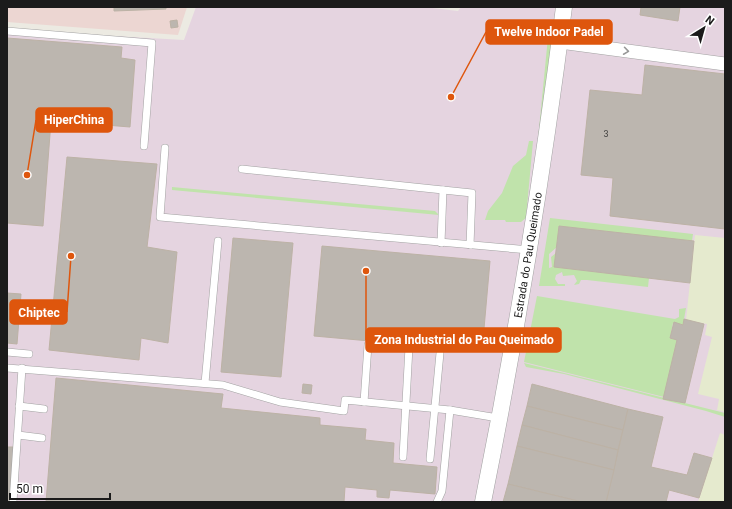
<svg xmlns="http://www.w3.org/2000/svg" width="732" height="509" font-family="Roboto,sans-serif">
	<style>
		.commercial { fill: #ecd6d2 }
		.industrial { fill: #e5d4e0 }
		.farmland { fill: #e5eace }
		.grass { fill: #c0e3ab }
		.building { fill: #bcb6af; stroke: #bcb2a5 }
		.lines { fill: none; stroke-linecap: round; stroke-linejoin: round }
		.service-casing { stroke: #a2a2a2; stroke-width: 8 }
		.minor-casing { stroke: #a2a2a2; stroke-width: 14 }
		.tertiary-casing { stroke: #a2a2a2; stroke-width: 17 }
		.service { stroke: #fff; stroke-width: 7 }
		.minor { stroke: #fff; stroke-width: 13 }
		.tertiary { stroke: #fff; stroke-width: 16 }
		.oneway { stroke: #989898 }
		.labels { text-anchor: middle; stroke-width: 3; stroke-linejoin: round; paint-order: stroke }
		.number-label { font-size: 9px; fill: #434240 }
		.street-label { font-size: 11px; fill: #1b1b1b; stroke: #fff }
		.leader { fill: none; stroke: #de560d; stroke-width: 1.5 }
		.callout-dot { fill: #de560d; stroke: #fff; stroke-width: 1.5 }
		.callout { fill: #de560d; stroke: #de560d; stroke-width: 1.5 }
		.callout-label { font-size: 12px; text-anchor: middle; font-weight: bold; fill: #fff }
	</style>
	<rect width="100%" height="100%" fill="#eceae2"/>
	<polygon class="commercial" points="7,7 187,7 178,35 7,22"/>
	<polygon class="industrial" points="196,7 424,7 458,11 461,7 725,7 725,502 7,502 7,30 184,40"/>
	<g class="farmland">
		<polygon points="695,235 725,238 725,412 717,410 719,399 698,394 712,337 705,335 707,324 686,320"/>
		<polygon points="720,433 725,435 725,502 698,502"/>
	</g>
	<g class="grass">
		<polygon points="548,37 557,38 542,139 538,139"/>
		<polygon points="529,141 533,141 526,218 521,222 506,222 505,220 485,220 488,211 502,193 513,166 526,155"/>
		<polygon points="172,187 435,211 439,215 172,190"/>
		<polygon points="550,218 693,234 692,241 559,226 557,247 549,254 549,268 552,267 551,257 556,253 555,267 649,278 648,287 587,280 581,280 579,284 574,285 577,281 574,275 563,276 562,272 556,275 555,279 558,284 565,284 565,286 539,286"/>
		<polygon points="537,296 675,319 679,317 679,309 686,308 683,325 673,323 670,338 677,340 664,397 524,362"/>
		<polygon points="524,363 725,413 725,417 706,411 564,374 526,367"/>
	</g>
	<g class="building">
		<polygon points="114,7 166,7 166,9 114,11"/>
		<polygon points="641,7 680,7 678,21 640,15"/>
		<polygon points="177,20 178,27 171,28 170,21"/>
		<polygon points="7,38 122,47 121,58 135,60 130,127 69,122 70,109 52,108 43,226 7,223"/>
		<polygon points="645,65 725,74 725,229 610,216 613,178 581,175 590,90 642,95"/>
		<polygon points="67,157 157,164 147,247 177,252 168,343 141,338 139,360 49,350"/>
		<polygon points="559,226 694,241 690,283 554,267"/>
		<polygon points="233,238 293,243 281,377 221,372"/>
		<polygon points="322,246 490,261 482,351 314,336"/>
		<polygon points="7,293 21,294 17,344 7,343"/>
		<polygon points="684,319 704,324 685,403 663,399 677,340 670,338 674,322 683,325"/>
		<polygon points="56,378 223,394 221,408 320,418 320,425 366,429 365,440 394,443 393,463 437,467 435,494 390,490 389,498 377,497 377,490 345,487 344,502 46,502"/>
		<polygon points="303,384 312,385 311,394 302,393"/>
		<polygon points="532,384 628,409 623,430 527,406"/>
		<polygon points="527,406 623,430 618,450 522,425"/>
		<polygon points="628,409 663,417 651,467 687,475 694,453 712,458 699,498 669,490 666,502 606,502"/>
		<polygon points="522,425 618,450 614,470 517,446"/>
		<polygon points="517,446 614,470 606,502 582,502 508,484"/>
		<polygon points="7,447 14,447 10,502 7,502"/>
		<polygon points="508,484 582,502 503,502"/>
	</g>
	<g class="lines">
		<defs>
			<g id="service">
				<polyline points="7,31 152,43 144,146"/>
				<polyline points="165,148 160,217 529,250"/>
				<polyline points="242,169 443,190 441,243"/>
				<polyline points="443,190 472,193 470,245"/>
				<polyline points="7,352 29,354"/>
				<polyline points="7,368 223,385 280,402 344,411 345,400 450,410 498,418"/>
				<polyline points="205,383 218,241"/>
				<polyline points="364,402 368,345"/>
				<polyline points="19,406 44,409"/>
				<polyline points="18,435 42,438"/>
				<polyline points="403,457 409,347"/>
				<polyline points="430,459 440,353"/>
				<polyline points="13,502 22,368"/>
				<polyline points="437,502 442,491 450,410"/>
			</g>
			<polyline id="minor" points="560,42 725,64"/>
			<g id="tertiary">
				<path id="s1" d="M483,502C516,338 543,173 564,7"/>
			</g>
		</defs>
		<use href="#service" class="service-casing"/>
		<use href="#minor" class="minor-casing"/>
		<use href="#tertiary" class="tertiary-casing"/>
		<use href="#service" class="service"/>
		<use href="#minor" class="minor"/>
		<use href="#tertiary" class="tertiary"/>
	</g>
	<defs><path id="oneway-chevron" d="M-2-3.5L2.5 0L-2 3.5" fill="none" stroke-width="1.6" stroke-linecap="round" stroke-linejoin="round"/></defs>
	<use class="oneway" href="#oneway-chevron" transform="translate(626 51) rotate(8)"/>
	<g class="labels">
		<g class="number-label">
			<text x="606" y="137">3</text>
		</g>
		<g class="street-label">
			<text dy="4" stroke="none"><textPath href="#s1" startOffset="251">Estrada do Pau Queimado</textPath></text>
		</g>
	</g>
	<path class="leader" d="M451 97L486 32M27 175L36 120M71 256L67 312M366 271L366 340"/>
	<g class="callout-dot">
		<circle cx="451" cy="97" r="4"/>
		<circle cx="27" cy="175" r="4"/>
		<circle cx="71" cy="256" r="4"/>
		<circle cx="366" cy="271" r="4"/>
	</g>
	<g class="callout">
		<rect x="486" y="20" width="126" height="24" rx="4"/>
		<rect x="36" y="108" width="76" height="24" rx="4"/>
		<rect x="10" y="300" width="57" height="24" rx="4"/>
		<rect x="366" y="328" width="195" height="24" rx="4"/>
	</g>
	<g class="callout-label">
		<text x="549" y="36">Twelve Indoor Padel</text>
		<text x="74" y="124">HiperChina</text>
		<text x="39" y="317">Chiptec</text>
		<text x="464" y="344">Zona Industrial do Pau Queimado</text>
	</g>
	<rect width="732" height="509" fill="none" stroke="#1b1b1b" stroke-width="16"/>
	<g transform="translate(704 28) rotate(37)" stroke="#ffffff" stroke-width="3" paint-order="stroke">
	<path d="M0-3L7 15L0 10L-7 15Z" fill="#1b1b1b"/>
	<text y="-6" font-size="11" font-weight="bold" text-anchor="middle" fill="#1b1b1b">N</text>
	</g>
	<path d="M10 493v6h100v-6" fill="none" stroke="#1b1b1b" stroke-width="2"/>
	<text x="16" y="493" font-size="12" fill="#1b1b1b" stroke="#ffffff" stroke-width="3" paint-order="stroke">50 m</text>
</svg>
